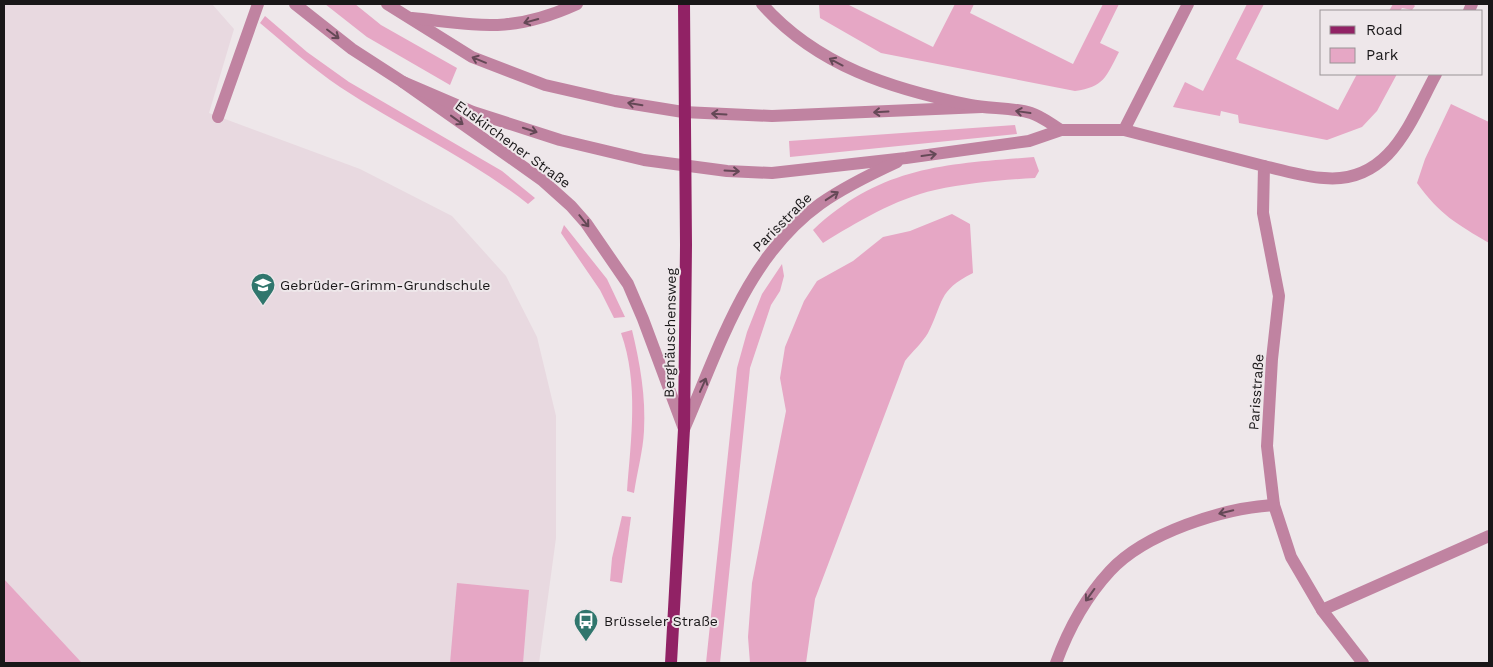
<svg xmlns="http://www.w3.org/2000/svg" width="1493" height="667" font-family="'Work Sans',sans-serif">
	<style>
		.built { fill: #e8d9e0 }
		.green { fill: #e6a7c5 }
		.lines { fill: none; stroke-linecap: round; stroke-linejoin: round }
		.minor { stroke: #c083a1; stroke-width: 12 }
		.major { stroke: #912265; stroke-width: 12 }
		.oneway { stroke: #644856 }
		.labels { text-anchor: middle; stroke-width: 4; stroke-linejoin: round; paint-order: stroke }
		.street-label { font-size: 14px; fill: #191718; stroke: #eee7ea }
		.poi-label { font-size: 14px; fill: #191718; stroke: #eee7ea; text-anchor: start }
	</style>
	<rect width="100%" height="100%" fill="#eee7ea"/>
	<polygon class="built" points="4,4 212,4 234,29 209,113 360,169 452,216 506,276 537,337 556,416 556,538 539,663 82,663 4,579"/>
	<g class="green">
		<polygon points="325,4 355,4 381,25 457,68 450,85 367,37"/>
		<path d="M819,4H847L933,47L955,4H974L970,13L1073,64L1103,4H1119L1100,43L1119,52C1106,77 1104,87 1075,91L881,53L820,18Z"/>
		<polygon points="1247,4 1264,4 1236,59 1338,110 1357,74 1397,74 1377,111 1362,127 1327,140 1239,123 1238,115 1221,111 1220,116 1173,107 1185,82 1203,91"/>
		<polygon points="1393,4 1413,4 1415,6 1412,10 1402,8 1400,11 1389,11"/>
		<path d="M265,16L307,52L349,82L502,171L535,198L528,204C470,158 402,128 340,87C312,68 286,45 260,23Z"/>
		<path d="M1451,104L1489,122V243C1457,224 1440,215 1417,183L1425,159Z"/>
		<polygon points="1015,125 1017,134 790,157 789,141"/>
		<path d="M1034,157L1039,171L1035,178C1001,180 968,183 935,190C895,199 857,222 823,243L813,230C881,166 945,164 1034,157Z"/>
		<path d="M952,214L970,224L973,273C937,291 944,302 928,333C922,343 912,352 905,361L815,599L806,663H750L748,637L752,583L786,411L780,378L785,347L804,301L817,281L853,261L883,237L910,231Z"/>
		<polygon points="564,225 607,279 625,317 614,318 600,290 561,233"/>
		<polygon points="782,264 784,276 780,291 771,305 750,368 720,663 706,663 737,368 747,332 762,294"/>
		<path d="M632,330C640,363 646,397 644,431C643,451 637,472 634,493L627,491C631,439 639,383 621,333Z"/>
		<polygon points="622,516 631,517 622,583 610,581 612,558"/>
		<polygon points="4,579 82,663 4,663"/>
		<polygon points="457,583 529,590 523,663 450,663"/>
	</g>
	<g class="lines">
		<g class="minor">
			<polyline points="295,4 352,49 403,82 542,180 571,206 586,223 628,284 643,319 684,429"/>
			<polyline points="387,4 472,57 545,85 615,101 683,112 772,116 982,107"/>
			<path d="M762,4C817,66 892,89 970,105C989,109 1012,107 1031,113C1041,116 1051,124 1061,130"/>
			<polyline points="1469,11 1472,4"/>
			<path d="M412,18C480,25 511,34 577,4"/>
			<polyline points="403,82 473,112 560,140 644,160 727,171 772,173 906,158 1029,141 1061,130 1124,130 1264,166 1263,213 1279,296 1272,359 1267,446 1274,505 1291,557 1322,610 1363,663"/>
			<polyline points="218,117 258,4"/>
			<polyline points="1124,130 1188,4"/>
			<path d="M1264,166C1283,170 1304,177 1324,178C1390,184 1410,122 1436,74"/>
			<path d="M684,429C719,349 746,257 820,204C844,187 871,174 897,162"/>
			<polyline points="1322,610 1489,536"/>
			<path d="M1056,663C1068,630 1086,597 1110,571C1145,533 1223,508 1274,505"/>
		</g>
		<polyline class="major" points="671,663 684,429 686,245 684,4"/>
	</g>
	<defs><path id="oneway-shaft" d="M-6 0H5M1.5-3L5.5 0L1.5 3" fill="none" stroke-width="1.6" stroke-linecap="round" stroke-linejoin="round" transform="scale(1.25)"/></defs>
	<g class="oneway">
		<use href="#oneway-shaft" transform="translate(531 21) rotate(165)"/>
		<use href="#oneway-shaft" transform="translate(333 34) rotate(37)"/>
		<use href="#oneway-shaft" transform="translate(479 60) rotate(-158)"/>
		<use href="#oneway-shaft" transform="translate(836 62) rotate(-152)"/>
		<use href="#oneway-shaft" transform="translate(635 104) rotate(-171)"/>
		<use href="#oneway-shaft" transform="translate(881 112) rotate(177)"/>
		<use href="#oneway-shaft" transform="translate(1023 112) rotate(-172)"/>
		<use href="#oneway-shaft" transform="translate(719 114) rotate(-177)"/>
		<use href="#oneway-shaft" transform="translate(457 120) rotate(36)"/>
		<use href="#oneway-shaft" transform="translate(530 130) rotate(18)"/>
		<use href="#oneway-shaft" transform="translate(929 155) rotate(-8)"/>
		<use href="#oneway-shaft" transform="translate(732 171) rotate(3)"/>
		<use href="#oneway-shaft" transform="translate(832 196) rotate(-33)"/>
		<use href="#oneway-shaft" transform="translate(584 221) rotate(51)"/>
		<use href="#oneway-shaft" transform="translate(703 385) rotate(-66)"/>
		<use href="#oneway-shaft" transform="translate(1226 512) rotate(166)"/>
		<use href="#oneway-shaft" transform="translate(1090 595) rotate(126)"/>
	</g>
	<defs>
		<symbol id="school-pin" viewBox="-11 -11 22 30"><path d="M0 17L-7.5 6A9.5 9.5 0 1 1 7.5 6Z" fill="#30766d" stroke="#eee7ea"/><path d="M0-5L7-2L0 1L-7-2ZM-4 1L0 2.5L4 1V4Q0 6-4 4Z" fill="#fff"/></symbol>
		<symbol id="bus-pin" viewBox="-11 -11 22 30"><path d="M0 17L-7.5 6A9.5 9.5 0 1 1 7.5 6Z" fill="#30766d" stroke="#eee7ea"/><path d="M-5-6H5V4H4V6H2V4H-2V6H-4V4H-5ZM-3.5-4V0h7V-4ZM-3.5 1.2v1.5H-2V1.2ZM2 1.2v1.5H3.5V1.2Z" fill="#fff"/></symbol>
	</defs>
	<g fill-rule="evenodd">
		<use href="#school-pin" x="249" y="271" width="28" height="38"/>
		<use href="#bus-pin" x="572" y="607" width="28" height="38"/>
	</g>
	<g class="labels">
		<g class="street-label">
			<text transform="translate(513 144) rotate(36)" y="5">Euskirchener Straße</text>
			<text transform="translate(782 222) rotate(-45)" y="5">Parisstraße</text>
			<text transform="translate(670 333) rotate(-89)" y="5">Berghäuschensweg</text>
			<text transform="translate(1256 392) rotate(-86)" y="5">Parisstraße</text>
		</g>
		<g class="poi-label">
			<text x="280" y="290">Gebrüder-Grimm-Grundschule</text>
			<text x="604" y="626">Brüsseler Straße</text>
		</g>
	</g>
	<rect width="1493" height="667" fill="none" stroke="#191718" stroke-width="10"/>
	<rect x="1320" y="10" width="162" height="65" fill="#eee7ea" stroke="#999496"/>
	<rect x="1330" y="26" width="25" height="8" fill="#912265" stroke="#999496"/>
	<text x="1366" y="35" font-size="15" fill="#191718">Road</text>
	<rect x="1330" y="48" width="25" height="15" fill="#e6a7c5" stroke="#999496"/>
	<text x="1366" y="60" font-size="15" fill="#191718">Park</text>
</svg>
